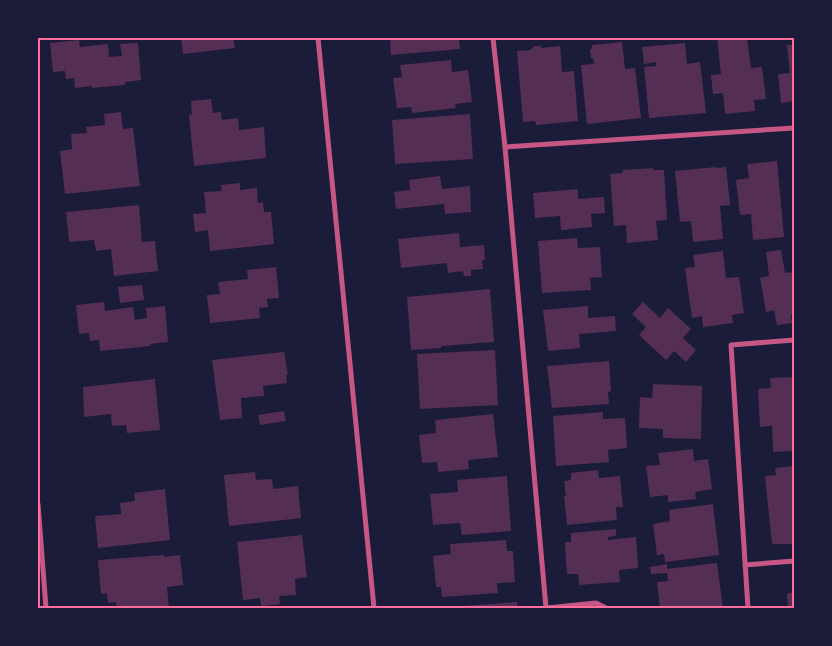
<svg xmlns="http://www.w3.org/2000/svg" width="832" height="646" font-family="'Public Sans',sans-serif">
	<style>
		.building { fill: #542f53 }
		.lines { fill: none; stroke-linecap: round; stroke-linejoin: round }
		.minor { stroke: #c65784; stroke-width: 5 }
		.neatline { fill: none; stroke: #ff6b9d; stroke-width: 2 }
	</style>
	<rect width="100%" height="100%" fill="#1b1b3a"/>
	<g class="building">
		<polygon points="181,38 233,38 235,48 183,54"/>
		<polygon points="390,38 459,38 460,49 391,55"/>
		<polygon points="717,38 747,38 751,68 762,67 766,99 754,100 755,111 725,114 723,93 713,94 711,75 721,74"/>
		<polygon points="79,40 80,47 108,44 109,57 122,56 120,44 138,43 141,80 125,82 125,85 92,88 92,86 75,88 74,78 66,79 65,71 53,72 50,43"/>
		<polygon points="622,42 625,69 635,68 641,118 587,124 581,65 594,64 593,58 591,58 590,49 592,49 592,45"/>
		<polygon points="685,43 687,64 700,62 706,113 649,118 644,67 656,66 656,62 644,64 642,47"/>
		<polygon points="787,45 794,45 794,101 781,103 778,74 790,73"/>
		<polygon points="535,46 541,46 541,48 560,46 562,72 574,71 578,121 536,125 535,121 523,122 517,51 530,50"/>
		<polygon points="451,60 452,72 468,70 472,102 455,104 456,108 412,113 411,107 397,108 393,78 402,77 400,65"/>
		<polygon points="211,99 213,113 221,112 222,120 238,118 239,130 264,127 266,158 194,166 189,115 192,114 191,101"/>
		<polygon points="121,112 123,129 133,128 140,186 65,194 60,151 72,149 71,134 87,133 86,127 105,125 104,114"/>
		<polygon points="470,114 473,159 395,164 392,120"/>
		<polygon points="777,161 784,237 753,240 751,214 740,215 736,180 749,178 747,164"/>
		<polygon points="716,167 716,168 726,167 730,205 720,206 723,239 693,242 691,221 680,222 675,171"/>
		<polygon points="653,168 653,170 664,170 667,220 656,221 658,240 627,243 626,225 614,226 610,174 622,173 623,170"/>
		<polygon points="440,176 442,189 470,186 471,212 445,214 444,204 396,209 394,192 410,190 409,180"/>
		<polygon points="240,183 240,190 257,188 258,203 263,202 264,212 271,212 274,244 210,251 208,230 195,232 193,214 206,213 204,192 222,191 221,185"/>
		<polygon points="578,189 578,199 604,197 605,213 591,214 592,227 561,230 560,216 535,218 533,193"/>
		<polygon points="139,205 142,242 155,241 158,271 114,276 111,249 96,251 94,240 69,242 66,212"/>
		<polygon points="459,233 460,247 484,245 485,260 482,260 483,269 471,270 471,276 464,276 463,271 448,273 447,263 401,268 398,239"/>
		<polygon points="577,238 578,248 600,247 602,277 590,278 591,290 542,293 538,241"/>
		<polygon points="781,250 785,273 794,272 794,315 791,315 792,323 777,325 774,310 766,312 760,278 769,276 766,252"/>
		<polygon points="723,251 726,278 739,277 744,313 732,315 733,323 703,327 702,316 692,318 685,268 695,267 693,255"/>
		<polygon points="276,267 279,298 267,299 268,307 259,308 260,318 210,323 207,295 220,294 218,282 248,279 247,270"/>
		<polygon points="142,285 144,300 120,303 118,287"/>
		<polygon points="490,289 494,342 441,346 441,348 411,350 407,297"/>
		<polygon points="104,302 105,311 133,307 135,320 147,318 146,308 165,306 168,342 150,344 151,346 100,351 99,340 90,341 89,333 79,334 76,305"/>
		<polygon points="643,302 660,318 668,308 691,329 683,338 696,350 686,362 674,351 666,360 639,335 646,327 632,314"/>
		<polygon points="588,306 588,318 615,316 616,331 579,334 580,348 548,351 543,310"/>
		<polygon points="495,350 498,405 420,409 417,354"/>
		<polygon points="284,352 288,375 286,375 287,383 263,386 264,396 241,398 242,418 220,420 212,360"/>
		<polygon points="609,361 611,391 608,392 609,404 552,408 547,366"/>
		<polygon points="794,377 794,451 773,452 772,426 760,427 758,389 771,388 770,378"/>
		<polygon points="155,379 160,430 127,433 126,425 112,426 111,414 84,417 83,387"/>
		<polygon points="653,384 702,386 701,439 663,438 663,429 639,428 640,397 652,398"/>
		<polygon points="284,411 286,421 260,425 258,415"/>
		<polygon points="603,412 603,419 625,418 627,448 608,450 609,462 556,466 553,416"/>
		<polygon points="493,414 498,457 468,460 469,469 438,472 437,462 422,463 419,435 436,433 435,420"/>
		<polygon points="693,449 694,461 708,459 712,489 695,492 696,499 668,502 668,495 650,497 646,466 660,465 658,453"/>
		<polygon points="794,466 794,544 772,544 765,476 776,475 775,468"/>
		<polygon points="598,470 599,478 620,476 623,507 616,507 617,520 567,525 564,496 566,496 564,481 571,480 571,473"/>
		<polygon points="255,472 256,480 272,479 273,489 298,486 301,518 229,526 224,475"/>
		<polygon points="507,476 511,531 462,535 460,523 433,525 430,494 458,492 457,480"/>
		<polygon points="165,489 170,540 98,548 95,516 121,514 120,503 135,501 134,493"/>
		<polygon points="713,504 719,555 665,562 664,554 657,555 653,524 670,521 669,510"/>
		<polygon points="616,529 616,536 608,537 608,540 636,537 638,568 619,570 620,582 579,585 578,574 567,574 565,545 565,542 571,542 571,533"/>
		<polygon points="302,535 307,577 295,579 296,595 279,596 280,604 261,606 260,598 243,600 237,542"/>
		<polygon points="506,540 507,551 513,551 515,582 497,583 498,593 442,597 441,587 436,587 433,556 451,554 450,544"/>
		<polygon points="164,555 165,557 180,555 183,585 167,587 169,608 117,608 116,602 108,603 107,593 101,594 98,560"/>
		<polygon points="717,563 723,608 660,608 657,582 668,581 667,573 651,574 650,567 667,564 667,569"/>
		<polygon points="794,592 794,608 788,608 787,594"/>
		<polygon points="517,602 517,608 450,608 450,607"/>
	</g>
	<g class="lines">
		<g class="minor">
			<polyline points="318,38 374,608"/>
			<polyline points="493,38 505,147 546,608"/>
			<polyline points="505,147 794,128"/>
			<polyline points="38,504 46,608"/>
			<polyline points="745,565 794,561"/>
			<polyline points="547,608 596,603 606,608"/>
			<polyline points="748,608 731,345 794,340"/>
		</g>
	</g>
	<rect width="832" height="646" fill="none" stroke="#1b1b3a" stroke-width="78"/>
	<rect x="39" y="39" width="754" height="568" class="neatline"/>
</svg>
